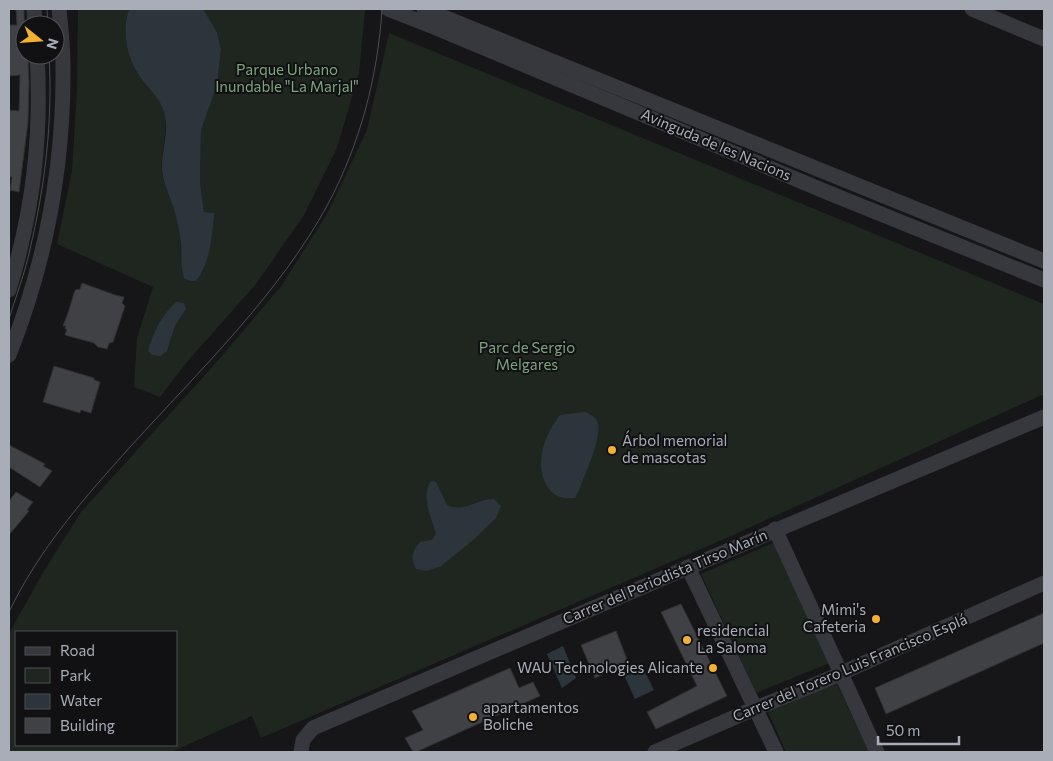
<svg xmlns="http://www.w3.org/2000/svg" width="1053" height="761" font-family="Commissioner,sans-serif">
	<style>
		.green { fill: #1e261f; fill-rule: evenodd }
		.water { fill: #2c353c }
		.building { fill: #404145; stroke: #303034 }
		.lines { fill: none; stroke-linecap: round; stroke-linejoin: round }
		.minor { stroke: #37383d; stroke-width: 15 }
		.tram { stroke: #4a4c52; stroke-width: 1 }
		.poi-dot { fill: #f2b134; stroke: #111113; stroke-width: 2 }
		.labels { text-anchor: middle; stroke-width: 4; stroke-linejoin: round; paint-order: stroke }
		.park-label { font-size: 15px; fill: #7fa381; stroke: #111113 }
		.street-label { font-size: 15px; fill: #a8adb8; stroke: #111113 }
		.poi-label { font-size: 15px; fill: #a8adb8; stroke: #111113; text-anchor: start }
	</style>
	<rect width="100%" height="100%" fill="#161618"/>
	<g class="green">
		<path d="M78,9H129C121,33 127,60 142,80C151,91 162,100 165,115C168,134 160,153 162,172C164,188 173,203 177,219C182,236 181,254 182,272H203L208,252L215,213L204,212L200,182L201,130L217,85L221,49L217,32L203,9L365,10L359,73L337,148L304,215L256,284L186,363L160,397L134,387L137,338L153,287L57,244L72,171L77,89ZM176,302L186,309L175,326L167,351Z"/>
		<path d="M389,33L1044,304V394L722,540L261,738L252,716L171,752H9V633L44,571L81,512L215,364L282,285L328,212L367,130ZM16,632H176V745H16Z"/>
		<polygon points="775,542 832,662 756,693 701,574"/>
		<polygon points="836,682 869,752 786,752 767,710"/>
	</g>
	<g class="water">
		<path d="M129,9H203L217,32L221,49L217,85L201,130L200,182L204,212L215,213C211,235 211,263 196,281H190L184,278C180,266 182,255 181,243C180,236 179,228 177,221C174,203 163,187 162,169C161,150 170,131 164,112C160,99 151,91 143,81C127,61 121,33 129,9Z"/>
		<path d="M176,302L184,303L186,309L175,326L167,351L160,356L152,355L148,351C153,332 162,315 176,302Z"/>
		<path d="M585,412C589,414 595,416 597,421C604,435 584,475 579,491L575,498C565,499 557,498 550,490C532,467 544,436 560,415Z"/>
		<path d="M431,481L436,482L447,505C466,513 475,499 494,499L501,506L496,518L472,541L441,566L426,571L416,569C410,558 412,552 420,542L432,540L436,534C432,518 420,496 431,481Z"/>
		<polygon points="563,646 576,678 562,688 547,654"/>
		<polygon points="642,666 654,690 635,699 624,675"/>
	</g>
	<g class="building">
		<polygon points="16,9 24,9 25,55 28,55 29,83 28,122 19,192 10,190 12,177 9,177 9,110 19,111 20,75 9,76 9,25 17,25"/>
		<polygon points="82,283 115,295 124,297 122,303 125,306 113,342 109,343 107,349 98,347 94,343 65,335 67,329 65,329 66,326 63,326 68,313 75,290 80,289"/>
		<polygon points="54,366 94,378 94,380 100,382 91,413 81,410 80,413 43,402"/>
		<polygon points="9,445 45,464 43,466 52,471 40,487 9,467"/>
		<polygon points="16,492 33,502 27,510 29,511 9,535 9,501"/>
		<polygon points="681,604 727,696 656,729 647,712 697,686 661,612"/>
		<polygon points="1044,613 1044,643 886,714 875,688"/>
		<polygon points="616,631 628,662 595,678 581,645"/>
		<polygon points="510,668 519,688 533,682 540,696 416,752 413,752 405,738 423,730 412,711"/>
	</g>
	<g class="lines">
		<g class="minor">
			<polyline points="34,9 35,25"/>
			<polyline points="388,9 434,27 829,193 1044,280"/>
			<polyline points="424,9 1044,261"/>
			<polyline points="972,9 1044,39"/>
			<path d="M9,290C33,211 42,137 37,55"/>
			<path d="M9,355C46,262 64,166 63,66C63,47 61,28 59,9"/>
			<polyline points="775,529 877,752"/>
			<polyline points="688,567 776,752"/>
			<path d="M301,752L303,740L313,728C556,624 800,519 1044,417"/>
			<polyline points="655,752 756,708 819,683 1044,583"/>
		</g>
		<g class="tram">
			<polyline points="47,9 48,25"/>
			<path d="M9,319C16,296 25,273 30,249C45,186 53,120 49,55"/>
			<path d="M9,612C39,549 85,497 131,446C199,371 280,293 328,204C360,144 378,76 382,9"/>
		</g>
	</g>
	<g class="poi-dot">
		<circle cx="612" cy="450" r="5"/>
		<circle cx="876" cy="619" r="5"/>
		<circle cx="687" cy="640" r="5"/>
		<circle cx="713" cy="668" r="5"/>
		<circle cx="473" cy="717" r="5"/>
	</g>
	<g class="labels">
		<g class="park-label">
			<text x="287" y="75">Parque Urbano<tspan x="287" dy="17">Inundable "La Marjal"</tspan></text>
			<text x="527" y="353">Parc de Sergio<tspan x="527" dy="17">Melgares</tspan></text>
		</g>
		<g class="street-label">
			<text transform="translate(716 145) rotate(23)" y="5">Avinguda de les Nacions</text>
			<text transform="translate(665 577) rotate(-23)" y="5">Carrer del Periodista Tirso Marín</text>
			<text transform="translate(850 668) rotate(-23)" y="5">Carrer del Torero Luis Francisco Esplá</text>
		</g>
		<g class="poi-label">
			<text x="622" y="446">Árbol memorial<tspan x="622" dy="17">de mascotas</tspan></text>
			<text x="866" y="615" text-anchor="end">Mimi's<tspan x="866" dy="17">Cafeteria</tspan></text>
			<text x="697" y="636">residencial<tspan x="697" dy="17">La Saloma</tspan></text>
			<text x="703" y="673" text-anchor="end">WAU Technologies Alicante</text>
			<text x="483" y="713">apartamentos<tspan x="483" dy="17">Boliche</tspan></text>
		</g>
	</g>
	<rect width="1053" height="761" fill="none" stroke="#a8adb8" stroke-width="20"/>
	<rect x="15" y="631" width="162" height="115" fill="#111113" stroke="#4d4f55"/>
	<rect x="25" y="647" width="25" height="8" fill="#37383d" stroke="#4d4f55"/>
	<text x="60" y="656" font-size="15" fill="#a8adb8">Road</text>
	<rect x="25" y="668" width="25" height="15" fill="#1e261f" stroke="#4d4f55"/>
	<text x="60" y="681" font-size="15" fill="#a8adb8">Park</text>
	<rect x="25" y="694" width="25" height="15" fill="#2c353c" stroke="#4d4f55"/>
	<text x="60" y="706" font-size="15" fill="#a8adb8">Water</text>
	<rect x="25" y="718" width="25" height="15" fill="#404145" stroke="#4d4f55"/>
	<text x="60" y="731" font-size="15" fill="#a8adb8">Building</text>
	<g transform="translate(40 40) rotate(107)"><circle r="24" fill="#111113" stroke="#4d4f55"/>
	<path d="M0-4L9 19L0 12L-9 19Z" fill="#f2b134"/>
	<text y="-8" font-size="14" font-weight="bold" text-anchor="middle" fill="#a8adb8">N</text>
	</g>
	<path d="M878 736v8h81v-8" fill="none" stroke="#a8adb8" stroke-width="2.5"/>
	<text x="886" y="736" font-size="15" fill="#a8adb8" stroke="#111113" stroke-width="4" paint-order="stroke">50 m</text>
</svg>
